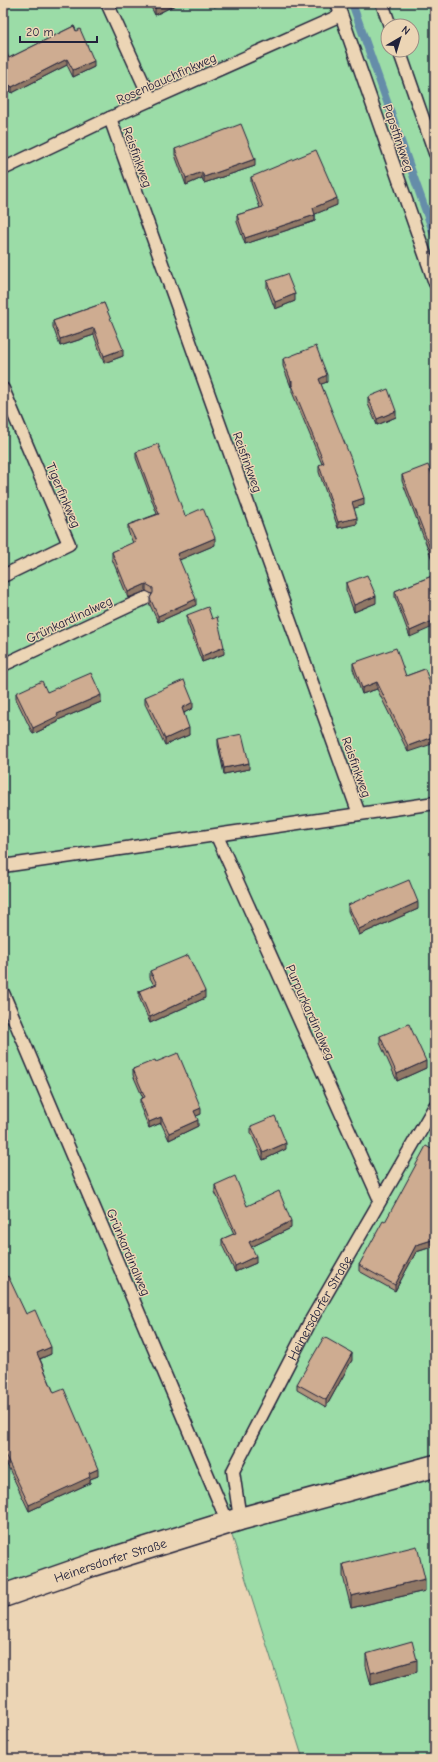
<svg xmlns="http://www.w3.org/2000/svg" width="438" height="1762" font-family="'Comic Neue',sans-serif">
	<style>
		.green { fill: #9bdca7; stroke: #5e7f71; fill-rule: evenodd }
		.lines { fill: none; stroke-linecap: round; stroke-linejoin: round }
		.stream { stroke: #658da9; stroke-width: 8 }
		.service-casing { stroke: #22223b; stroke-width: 15 }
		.secondary-casing { stroke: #22223b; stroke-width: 25 }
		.service { stroke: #ecd5b5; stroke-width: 12 }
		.secondary { stroke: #ecd5b5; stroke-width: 22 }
		.wall { fill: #b1947d; stroke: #22223b }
		.shaded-wall { fill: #907866; stroke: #22223b }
		.building { fill: #ceac91; stroke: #22223b }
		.labels { text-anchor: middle; stroke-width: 3; stroke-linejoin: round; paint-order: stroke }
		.street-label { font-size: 13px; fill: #22223b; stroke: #ecd5b5 }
	</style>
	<rect width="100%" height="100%" fill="#ecd5b5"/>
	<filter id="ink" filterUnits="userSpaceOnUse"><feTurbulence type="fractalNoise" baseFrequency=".025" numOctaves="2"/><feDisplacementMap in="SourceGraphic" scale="8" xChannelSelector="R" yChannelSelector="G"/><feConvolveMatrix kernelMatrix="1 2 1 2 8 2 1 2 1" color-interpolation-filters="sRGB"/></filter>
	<g filter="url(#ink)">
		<path class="green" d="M3,3H435V1759H303L228,1523L3,1596ZM388,26H412V50H388Z"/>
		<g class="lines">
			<polyline class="stream" points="352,3 435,237"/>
			<defs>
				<g id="service">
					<polyline points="107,3 151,100"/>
					<polyline points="337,3 435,283"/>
					<polyline points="382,3 390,26"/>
					<polyline points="399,50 435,153"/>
					<polyline points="110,118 359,814"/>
					<polyline points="3,169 110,118 341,15"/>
					<polyline points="3,389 69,544 3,576"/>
					<polyline points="3,665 146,598"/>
					<polyline points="217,836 380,1200"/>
					<polyline points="3,866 435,803"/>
					<polyline points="3,993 228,1523"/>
					<path id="s1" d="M240,1519L233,1471L310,1322L435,1106"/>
				</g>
				<g id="secondary">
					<path id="s2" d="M3,1596L92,1565L240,1519L435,1466"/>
				</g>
			</defs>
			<use href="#service" class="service-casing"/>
			<use href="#secondary" class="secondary-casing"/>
			<use href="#service" class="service"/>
			<use href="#secondary" class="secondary"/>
		</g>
		<g class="wall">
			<polygon points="149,3 179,3 155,15"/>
			<polygon points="74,26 94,67 73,77 67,65 12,93 10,91 9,58"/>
			<polygon points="175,149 255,166 204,183 202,178 186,185 175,155"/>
			<polygon points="251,177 337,205 315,214 315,221 245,244 237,222 237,215 260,208 251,183"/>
			<polygon points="267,281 295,301 275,309 267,288"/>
			<polygon points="104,303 123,356 104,363 94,335 60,346 53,327 53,321"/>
			<polygon points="283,359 327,382 321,384 364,505 354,508 357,524 338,528 319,472 319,465 322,464 292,392 292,387 291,387 283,366"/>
			<polygon points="368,397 396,417 377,425 368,404"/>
			<polygon points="136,452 185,516 215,545 179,560 196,605 158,622 150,605 150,598 152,594 146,591 128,598 112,559 112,552 133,543 128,531 128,525 157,514 136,458"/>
			<polygon points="402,475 435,481 435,567 402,481"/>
			<polygon points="432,576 410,637 395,597 395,591"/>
			<polygon points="346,583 376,603 354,612 346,590"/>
			<polygon points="187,615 224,654 202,662 187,622"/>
			<polygon points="353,663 406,676 425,669 408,752 377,689 362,694 353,669"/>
			<polygon points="47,692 101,702 58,720 58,722 33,734 16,699 16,693"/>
			<polygon points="145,697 193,708 184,713 189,735 165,745 145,704"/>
			<polygon points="218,739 249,769 224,774 218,745"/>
			<polygon points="348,905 418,909 359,935 348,911"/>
			<polygon points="150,971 205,998 150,1023 139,997 139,991 154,985 150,978"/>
			<polygon points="380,1036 426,1068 397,1081 380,1043"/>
			<polygon points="156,1062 201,1114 196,1116 198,1126 169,1140 161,1123 149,1128 140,1106 140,1099 143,1098 133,1075 133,1069"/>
			<polygon points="251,1126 286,1149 263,1160 251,1133"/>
			<polygon points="435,1151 435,1246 416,1252 395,1291 359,1271 359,1265 385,1222"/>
			<polygon points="215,1185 247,1206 291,1228 251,1247 256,1263 235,1272 222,1245 222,1239 234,1234 215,1192"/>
			<polygon points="3,1274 5,1278 26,1314 51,1354 40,1359 54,1393 98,1476 90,1479 90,1483 29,1511 3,1456"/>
			<polygon points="352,1360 326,1407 297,1390 297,1384"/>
			<polygon points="343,1564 425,1591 351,1608 343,1576"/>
			<polygon points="366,1654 417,1672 371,1685 366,1666"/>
		</g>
		<g class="shaded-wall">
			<polygon points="165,3 179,3 155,15 155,8"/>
			<polygon points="214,3 224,3 214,7"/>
			<polygon points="67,59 67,65 12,93 12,87"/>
			<polygon points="94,61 94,67 73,77 73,70"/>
			<polygon points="10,85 10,91 3,95 3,88"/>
			<polygon points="255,159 255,166 204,183 204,177"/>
			<polygon points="202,172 202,178 186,185 186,178"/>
			<polygon points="337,198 337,205 313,215 313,208"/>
			<polygon points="315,215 315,221 245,244 245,238"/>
			<polygon points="295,294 295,301 275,309 275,302"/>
			<polygon points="94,328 94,335 60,346 60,339"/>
			<polygon points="123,349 123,356 104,363 104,356"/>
			<polygon points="327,375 327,382 319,385 319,379"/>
			<polygon points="292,380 292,387 291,387 291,381"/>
			<polygon points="396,411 396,417 377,425 377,419"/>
			<polygon points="364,498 364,505 352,509 352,502"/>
			<polygon points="357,518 357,524 338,528 338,522"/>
			<polygon points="215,538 215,545 177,561 177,554"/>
			<polygon points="146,584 146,591 128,598 128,592"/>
			<polygon points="376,596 376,603 354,612 354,605"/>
			<polygon points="196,599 196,605 158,622 158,616"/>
			<polygon points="435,620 435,626 410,637 410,631"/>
			<polygon points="224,647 224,654 202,662 202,656"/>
			<polygon points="377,682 377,689 362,694 362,688"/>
			<polygon points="101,695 101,702 58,720 58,722 33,734 33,728 57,714"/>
			<polygon points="193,702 193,708 182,714 182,708"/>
			<polygon points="189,728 189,735 165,745 165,739"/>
			<polygon points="435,736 435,743 408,752 408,746"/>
			<polygon points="249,763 249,769 224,774 224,768"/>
			<polygon points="418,902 418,909 359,935 359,929"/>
			<polygon points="205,991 205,998 150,1023 150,1017"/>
			<polygon points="426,1061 426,1068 397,1081 397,1074"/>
			<polygon points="201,1108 201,1114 194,1117 194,1111"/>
			<polygon points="161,1117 161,1123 149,1128 149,1122"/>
			<polygon points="198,1120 198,1126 169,1140 169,1133"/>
			<polygon points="286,1143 286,1149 263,1160 263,1153"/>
			<polygon points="291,1221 291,1228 249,1248 249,1242"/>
			<polygon points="435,1239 435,1246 416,1252 395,1291 395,1285 416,1245"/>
			<polygon points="256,1256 256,1263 235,1272 235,1266"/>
			<polygon points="51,1347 51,1354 37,1360 37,1353"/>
			<polygon points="352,1353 352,1360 326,1407 326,1400"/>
			<polygon points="98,1469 98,1476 90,1479 90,1483 29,1511 29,1505 89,1473"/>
			<polygon points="425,1579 425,1591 351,1608 351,1596"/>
			<polygon points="417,1660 417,1672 371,1685 371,1673"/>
		</g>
		<g class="building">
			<polygon points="152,3 165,3 155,8"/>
			<polygon points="74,26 76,31 80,29 94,61 73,70 67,59 12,87 10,85 3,88 3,46 9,58"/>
			<polygon points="241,124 255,159 204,177 202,172 186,178 175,149"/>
			<polygon points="316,150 337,198 313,208 315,215 245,238 237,215 263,207 251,177"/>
			<polygon points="287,274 295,294 275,302 267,281"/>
			<polygon points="104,303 123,349 104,356 94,328 60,339 53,321"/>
			<polygon points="316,346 327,375 319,379 351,459 364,498 352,502 357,518 338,522 319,465 324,463 292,385 292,380 291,381 283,359"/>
			<polygon points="388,389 396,411 377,419 368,397"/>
			<polygon points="158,444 185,516 203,508 215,538 177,554 196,599 158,616 150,598 153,593 153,588 146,584 128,592 112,552 136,541 128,525 159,514 136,452"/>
			<polygon points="428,465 435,481 435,561 402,475"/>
			<polygon points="367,575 376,596 354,605 346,583"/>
			<polygon points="432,576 435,582 435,620 410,631 395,591"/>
			<polygon points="208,607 212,619 217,617 224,647 202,656 187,615"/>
			<polygon points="396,648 406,676 425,669 435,697 435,736 408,746 377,682 362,688 353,663"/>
			<polygon points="91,673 101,695 57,714 58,716 33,728 16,693 42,681 47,692"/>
			<polygon points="184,680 193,702 182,708 189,728 165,739 145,697"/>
			<polygon points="242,734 249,763 224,768 218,739"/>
			<polygon points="409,880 418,902 359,929 348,905 370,895 371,896"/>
			<polygon points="188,955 205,991 150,1017 139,991 157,984 150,971"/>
			<polygon points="409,1024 426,1061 397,1074 380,1036"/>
			<polygon points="178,1053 201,1108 194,1111 198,1120 169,1133 161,1117 149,1122 140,1099 145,1097 133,1069 155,1060 156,1062"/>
			<polygon points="275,1116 286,1143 263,1153 251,1126"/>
			<polygon points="426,1146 435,1151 435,1239 416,1245 395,1285 359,1265 383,1221 385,1222"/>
			<polygon points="235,1176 247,1206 279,1191 291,1221 249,1242 256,1256 235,1266 222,1239 236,1233 215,1185"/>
			<polygon points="3,1274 5,1278 8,1276 26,1314 35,1310 51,1347 37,1353 54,1393 64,1389 98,1469 89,1473 90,1477 29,1505 3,1450"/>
			<polygon points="324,1337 352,1353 326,1400 297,1384"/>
			<polygon points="417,1546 425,1579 351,1596 343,1564"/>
			<polygon points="412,1641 417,1660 371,1673 366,1654"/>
		</g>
	</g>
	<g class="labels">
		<g class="street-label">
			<text transform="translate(166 78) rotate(-24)" y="5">Rosenbauchfinkweg</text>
			<text transform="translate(399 138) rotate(71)" y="5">Papstfinkweg</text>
			<text transform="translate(138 157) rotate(70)" y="5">Reisfinkweg</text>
			<text transform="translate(248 462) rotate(70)" y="5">Reisfinkweg</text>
			<text transform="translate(64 495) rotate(67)" y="5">Tigerfinkweg</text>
			<text transform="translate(69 619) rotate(-25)" y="5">Grünkardinalweg</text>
			<text transform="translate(357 767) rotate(70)" y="5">Reisfinkweg</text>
			<text transform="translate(311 1012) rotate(66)" y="5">Purpurkardinalweg</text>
			<text transform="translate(129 1252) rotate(67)" y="5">Grünkardinalweg</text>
			<text dy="5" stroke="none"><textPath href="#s1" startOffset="233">Heinersdorfer Straße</textPath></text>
			<text dy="5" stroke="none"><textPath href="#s2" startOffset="113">Heinersdorfer Straße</textPath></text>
		</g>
	</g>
	<rect width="438" height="1762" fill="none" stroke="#ecd5b5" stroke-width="16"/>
	<rect x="8" y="8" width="422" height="1746" fill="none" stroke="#22223b" stroke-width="1.5" filter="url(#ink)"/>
	<g transform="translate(400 38) rotate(38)"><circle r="19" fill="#ecd5b5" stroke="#9b8d84"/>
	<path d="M0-3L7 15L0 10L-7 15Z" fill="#22223b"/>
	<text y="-6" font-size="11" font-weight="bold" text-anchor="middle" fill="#22223b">N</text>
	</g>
	<path d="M20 36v6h77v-6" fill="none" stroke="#22223b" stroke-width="2"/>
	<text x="26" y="36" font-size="12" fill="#22223b" stroke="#ecd5b5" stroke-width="3" paint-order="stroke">20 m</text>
</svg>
